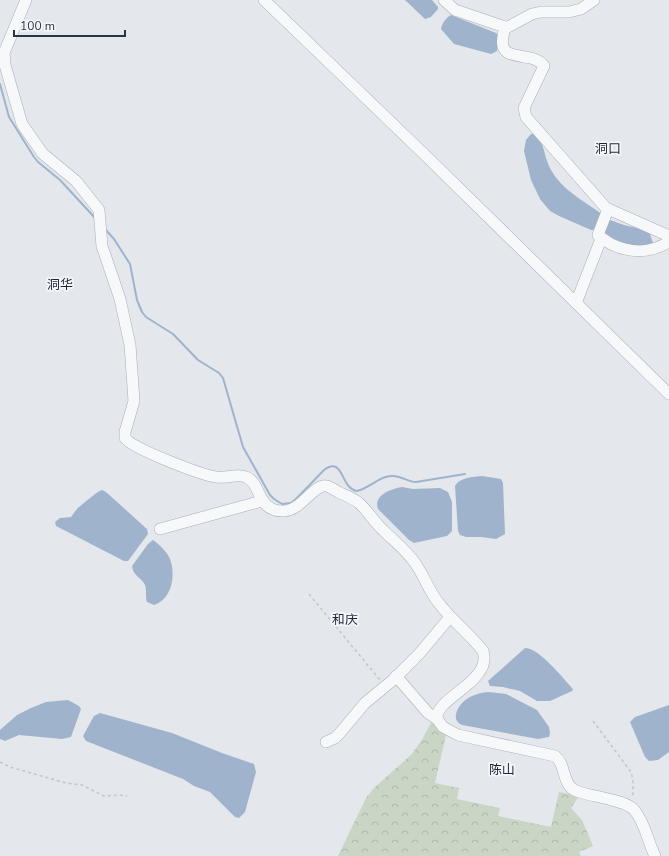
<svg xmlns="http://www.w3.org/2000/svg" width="669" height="856" font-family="'Nunito Sans','Noto Sans SC',sans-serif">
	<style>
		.forest { fill: url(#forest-crowns) }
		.water { fill: #9fb4cc }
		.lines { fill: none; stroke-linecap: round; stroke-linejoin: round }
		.stream { stroke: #9fb4cc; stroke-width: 2 }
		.minor-casing { stroke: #a9aeb7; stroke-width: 12 }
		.path { stroke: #c2c5cb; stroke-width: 1.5; stroke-dasharray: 3 3; stroke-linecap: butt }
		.minor { stroke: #f7f8fa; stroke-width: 11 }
		.labels { text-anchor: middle; stroke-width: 3.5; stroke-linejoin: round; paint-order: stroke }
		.quarter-label { font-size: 13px; fill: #1d2536; stroke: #f4f6f9 }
	</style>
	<defs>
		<pattern id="forest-crowns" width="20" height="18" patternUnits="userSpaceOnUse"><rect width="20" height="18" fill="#c9d6c5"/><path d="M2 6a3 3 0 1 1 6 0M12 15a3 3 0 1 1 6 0" fill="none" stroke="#adb8ab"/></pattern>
	</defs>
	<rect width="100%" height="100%" fill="#e4e7ec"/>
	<polygon class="forest" points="432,721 440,727 446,735 435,783 459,788 457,799 500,808 498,816 551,827 559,792 579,796 571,808 582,820 593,846 579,852 581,856 338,856 366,798 374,788 412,754 423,738"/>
	<g class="water">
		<polygon points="405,0 432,0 438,7 438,9 431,17 425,19"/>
		<path d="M451,15L496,33L499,36L497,51L491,54L454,44L441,29C442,23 446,18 451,15Z"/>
		<path d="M531,134H536C544,143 544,155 549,166C559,188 582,200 602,214L597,228L593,230H591L559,216L550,211L540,199L531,180L524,151L526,140Z"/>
		<path d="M610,220L624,225L649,231L653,243L651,247L622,245L605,233C604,230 607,222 610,220Z"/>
		<path d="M482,476L501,479L503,483L505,534L496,539L481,537H466L460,535L458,531L455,486C460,477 473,477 482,476Z"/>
		<path d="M402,487L413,489L440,488L448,492L452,502V531L447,536L414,543L409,540L378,509C373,495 391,489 402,487Z"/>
		<path d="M102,490L106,492L147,529L148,534L128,561H124L56,526L55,522L60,518L71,517C73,515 74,512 77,509C80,506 99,490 102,490Z"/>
		<path d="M153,540C159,544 168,553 170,559C176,576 172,599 154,605L147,602C145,597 147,590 145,585C142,578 133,576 132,566L148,544Z"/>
		<path d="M525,648C539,648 563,678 573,689L572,691L550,701H537L520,691L503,687L490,686L488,681Z"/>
		<path d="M489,692L506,694L537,710L549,727L550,733L549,737L538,739L462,725C457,723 455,719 456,714C460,699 475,693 489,692Z"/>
		<polygon points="68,700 79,706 81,709 71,737 62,739 19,735 5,741 0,739 0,730 17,715 31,708 46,702"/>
		<polygon points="669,705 669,752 658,760 649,761 645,757 630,722 635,717"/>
		<polygon points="100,713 172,733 222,753 254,764 256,772 245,812 239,818 235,817 210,792 194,786 183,779 86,741 83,736 94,716"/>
	</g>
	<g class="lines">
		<g class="stream">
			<polyline points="0,84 9,117 34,157 38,162 60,180 96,219"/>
			<path d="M104,228L114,239L130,264L137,300L142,312L146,317L173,334L198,360L219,373L223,378L243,447L270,495L274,499L282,504L291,503L296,499L324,470C343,455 341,488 356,491C369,489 379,476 391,476C400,475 408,482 416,482L465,474"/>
		</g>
		<defs>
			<g id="minor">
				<path d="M26,0L4,53L5,65L22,124L43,154L76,181L99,210L102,246L120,299L130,345L134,401L125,432V438C133,449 202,475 216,477C226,479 237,473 246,477C262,483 256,512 284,511C301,511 314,483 327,486C330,487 335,490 338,492C344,495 353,498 359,503C368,511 374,522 383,530C394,541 406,550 415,563C424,575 428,590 438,602C451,620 469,633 483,651C493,682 435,697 437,719L443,727L458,735L555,756C566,764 562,783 574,790C588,797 627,799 635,811C645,823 648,842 655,856"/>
				<polyline points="264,0 425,155 669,394"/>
				<polyline points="444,0 455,10 505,27 508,27 532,14 541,12 569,12 581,9 594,0"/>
				<path d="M505,27C504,33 501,41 503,46C506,61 535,52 544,66L524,108L526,117L606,208L669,236"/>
				<path d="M608,209L598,235C602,239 606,241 611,244C632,254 650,253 669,242"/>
				<polyline points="576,303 601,239"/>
				<polyline points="160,529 262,501"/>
				<polyline points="396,676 428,713 437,719"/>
				<polyline points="326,742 335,738 339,734 365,703 393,680 419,654 450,617"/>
			</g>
		</defs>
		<use href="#minor" class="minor-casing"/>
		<g class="path">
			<polyline points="309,594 380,680"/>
			<polyline points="593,721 631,772 633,780 633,798"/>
			<polyline points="0,762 10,767 66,783 82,785 104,796 120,795 127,796"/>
		</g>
		<use href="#minor" class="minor"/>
	</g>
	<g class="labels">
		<g class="quarter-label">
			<text x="608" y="153">洞口</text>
			<text x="60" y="289">洞华</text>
			<text x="345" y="624">和庆</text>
			<text x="502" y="774">陈山</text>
		</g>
	</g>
	<path d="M14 30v6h111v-6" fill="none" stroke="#2b3445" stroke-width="2"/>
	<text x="20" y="30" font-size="12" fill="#2b3445" stroke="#f4f6f9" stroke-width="3" paint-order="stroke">100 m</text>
</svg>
